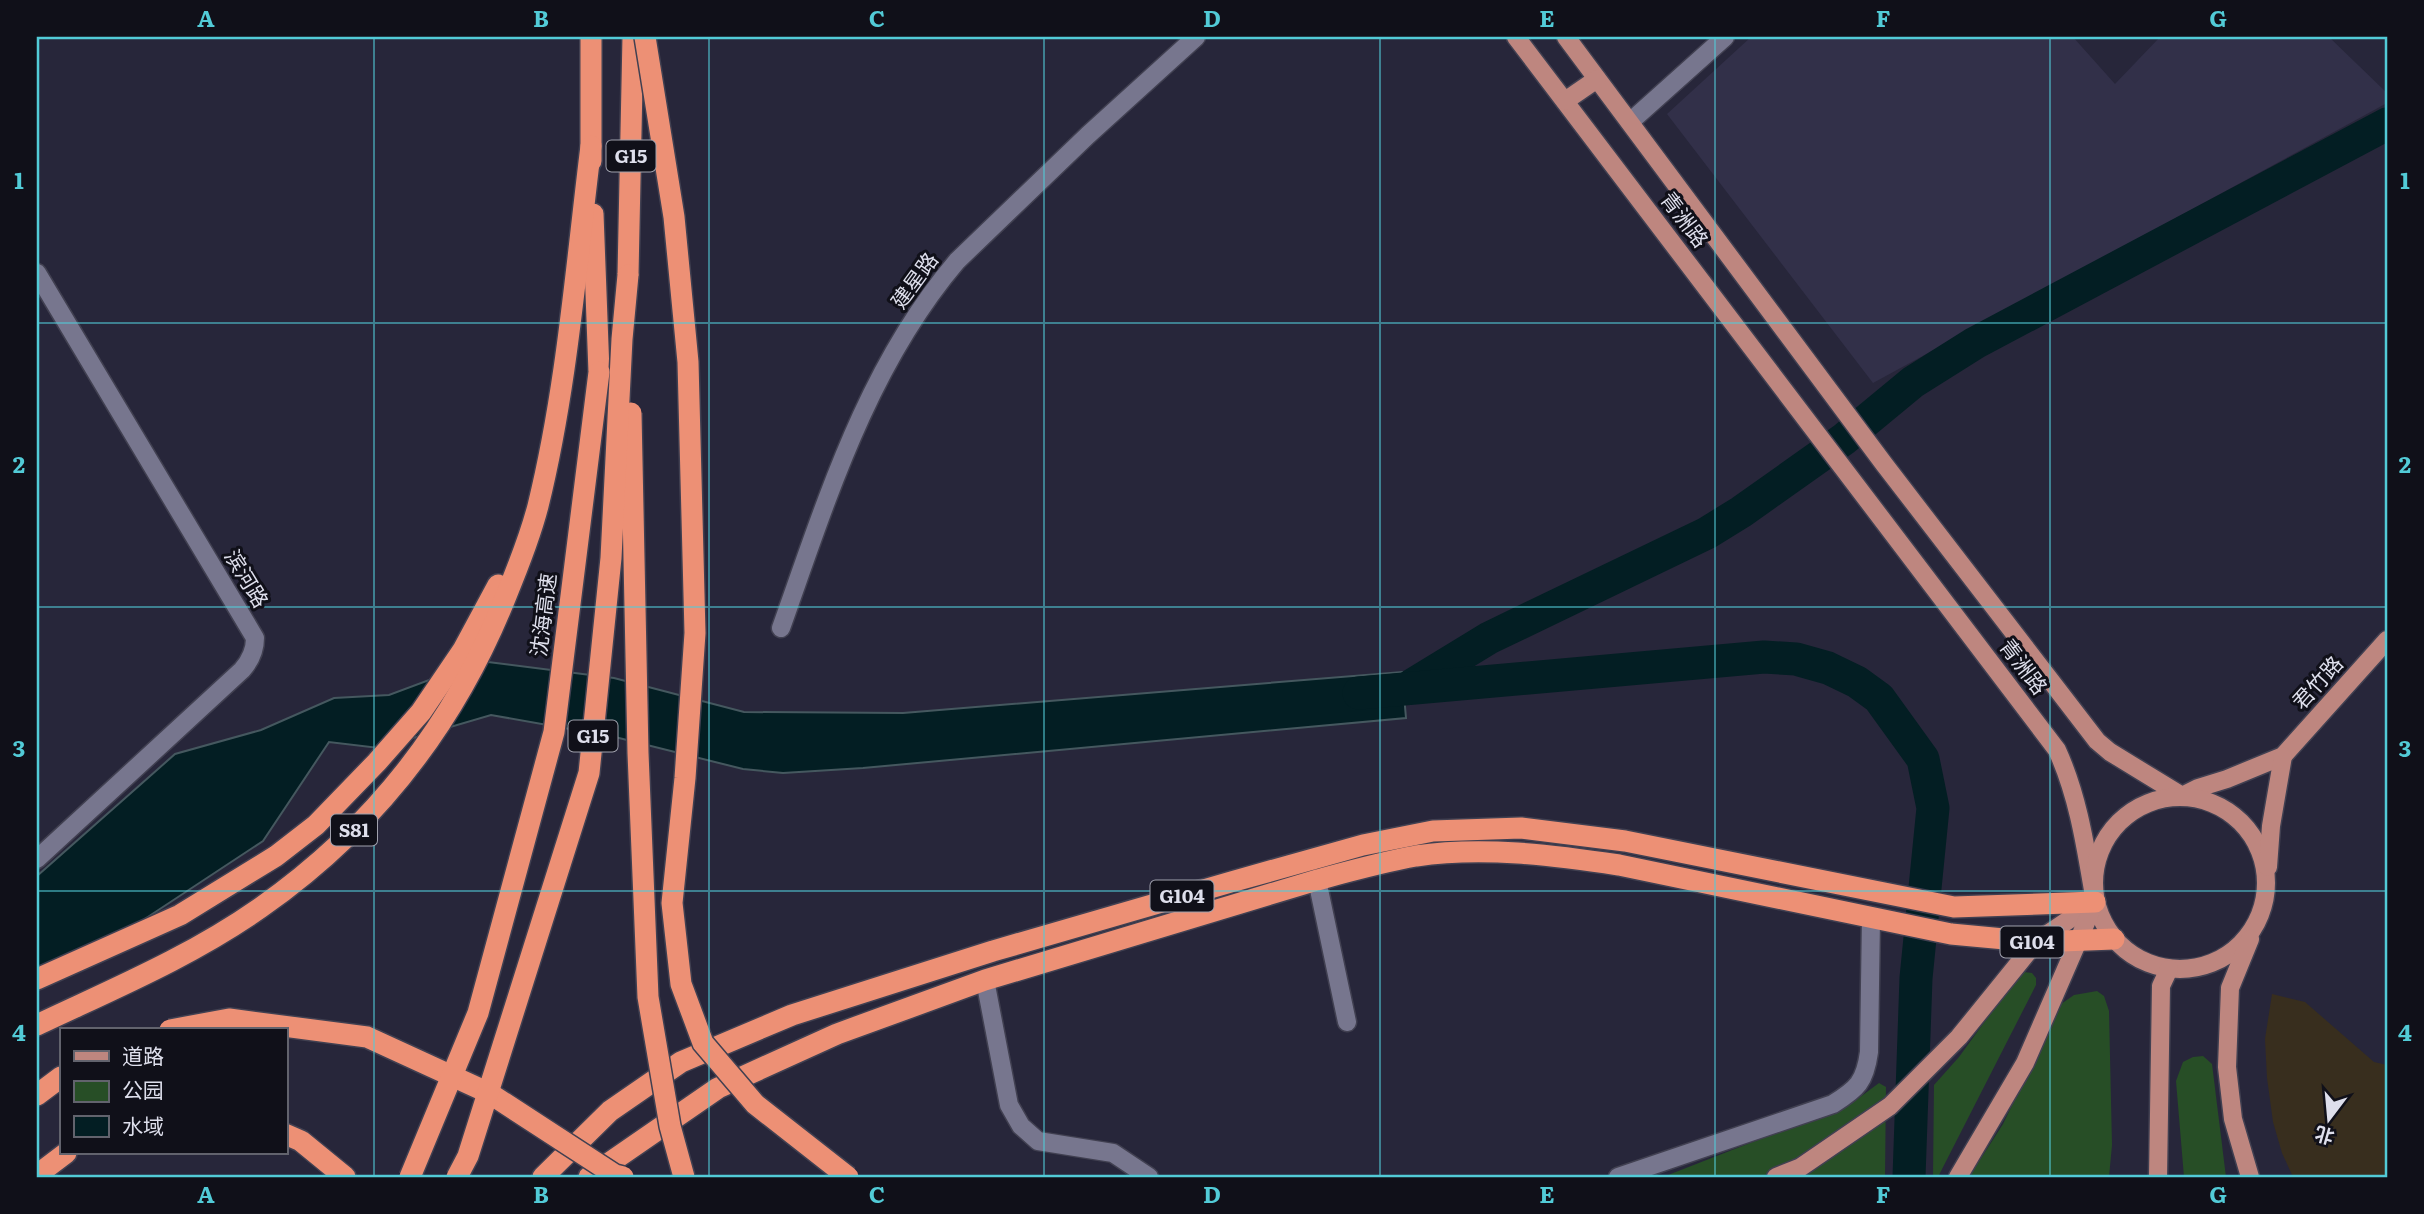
<svg xmlns="http://www.w3.org/2000/svg" width="2424" height="1214" font-family="Literata,'Noto Sans SC',serif">
	<style>
		.built { fill: #323049 }
		.education { fill: #382e1e }
		.green { fill: #274e26 }
		.water { fill: #031e23; stroke: #45585f; stroke-width: 2 }
		.lines { fill: none; stroke-linecap: round; stroke-linejoin: round }
		.river { stroke: #031e23; stroke-width: 33 }
		.minor-casing { stroke: #414051; stroke-width: 21 }
		.major-casing { stroke: #414051; stroke-width: 21 }
		.highway-casing { stroke: #414051; stroke-width: 24 }
		.minor { stroke: #77768e; stroke-width: 18 }
		.major { stroke: #be867f; stroke-width: 18 }
		.highway { stroke: #ed9075; stroke-width: 21 }
		.highway-bridge-casing { stroke: #414051; stroke-width: 24; stroke-linecap: butt }
		.highway-bridge { stroke: #ed9075; stroke-width: 21 }
		.grid { fill: none; stroke: #52cbd7; stroke-width: 2; stroke-opacity: 0.55 }
		.labels { text-anchor: middle; stroke-width: 6; stroke-linejoin: round; paint-order: stroke }
		.shield { fill: #101019; stroke: #a0a1ad; stroke-width: 2 }
		.shield-label { font-size: 19px; font-weight: bold; fill: #dedfec }
		.street-label { font-size: 21px; fill: #dedfec; stroke: #101019 }
		.neatline { fill: none; stroke: #52cbd7; stroke-width: 2.5 }
		.grid-label { font-size: 23px; text-anchor: middle; font-weight: bold; fill: #52cbd7 }
	</style>
	<rect width="100%" height="100%" fill="#27263a"/>
	<polygon class="built" points="1751,37 2073,37 2115,84 2160,37 2329,37 2387,93 2387,103 1873,383 1667,114"/>
	<polygon class="education" points="2272,994 2305,1002 2374,1062 2387,1065 2387,1177 2293,1177 2282,1153 2273,1122 2267,1078 2265,1039"/>
	<g class="green">
		<polygon points="2024,972 2032,973 2036,978 2036,985 1938,1177 1933,1177 1934,1085 1959,1057 2017,977"/>
		<polygon points="2097,991 2104,996 2109,1011 2112,1145 2109,1177 1969,1177 2003,1124 2061,1004 2074,995"/>
		<polygon points="2203,1056 2212,1064 2226,1177 2184,1177 2176,1081 2183,1062 2193,1057"/>
		<polygon points="1879,1083 1886,1087 1885,1177 1663,1177 1852,1103"/>
	</g>
	<polygon class="water" points="480,661 614,678 744,712 903,713 1402,672 1406,718 863,768 783,773 743,769 615,737 491,715 379,748 329,742 263,841 37,990 37,876 175,754 261,730 334,698 389,695"/>
	<g class="lines">
		<g class="river">
			<polyline points="1412,685 1489,638 1707,533 1741,512 1844,439 1913,382 1975,343 2387,124"/>
			<polyline points="1359,693 1764,657 1796,659 1828,668 1857,682 1879,698 1923,759 1933,808 1916,978 1909,1177"/>
		</g>
		<defs>
			<g id="minor">
				<polyline points="1630,122 1725,37"/>
				<path d="M37,273L255,638C255,650 250,661 242,670L37,859"/>
				<path d="M781,628C827,499 867,367 957,261L1088,135L1196,37"/>
				<polyline points="1317,880 1347,1022"/>
				<polyline points="985,980 1009,1105 1021,1126 1038,1141 1113,1153 1149,1177"/>
				<path d="M1618,1177L1833,1104C1857,1089 1865,1082 1869,1052L1871,918"/>
			</g>
			<g id="major">
				<path d="M1516,37L2057,750C2079,798 2086,850 2095,902"/>
				<polyline points="1566,37 1884,464 2097,741 2110,752 2182,796 2198,788 2227,779 2283,756 2387,640"/>
				<polyline points="1565,101 1597,79"/>
				<circle cx="2180" cy="883" r="86"/>
				<polyline points="2268,867 2271,826 2283,756"/>
				<polyline points="2250,939 2230,988 2227,1067 2233,1119 2250,1177"/>
				<polyline points="1776,1177 1801,1167 1890,1106 1959,1037 2036,942 2095,902"/>
				<polyline points="1958,1177 2025,1063 2095,902"/>
				<polyline points="2158,1177 2161,986 2169,969"/>
			</g>
			<g id="highway">
				<polyline points="591,37 591,161"/>
				<polyline points="593,214 599,372"/>
				<polyline points="628,275 633,37"/>
				<polyline points="37,979 180,915 276,856 316,825 377,762 421,712 463,650 498,585"/>
				<path d="M37,1025C113,989 190,957 260,908C373,829 455,724 506,596C518,567 530,537 538,506C567,388 576,266 591,146"/>
				<polyline points="37,1095 61,1077"/>
				<polyline points="285,1134 301,1141 345,1177"/>
				<polyline points="37,1175 66,1153"/>
				<polyline points="543,1177 610,1111 681,1062 792,1015 993,951 1231,882 1363,845 1433,831 1521,828 1625,841 1954,907 2095,902"/>
				<path d="M589,1177L718,1088L837,1034L985,980L1317,880C1350,871 1382,862 1416,856C1482,846 1553,855 1619,865L1951,934L2036,942L2114,939"/>
			</g>
		</defs>
		<use href="#minor" class="minor-casing"/>
		<use href="#major" class="major-casing"/>
		<use href="#highway" class="highway-casing"/>
		<use href="#minor" class="minor"/>
		<use href="#major" class="major"/>
		<use href="#highway" class="highway"/>
		<defs>
			<g id="highway-bridge">
				<polyline points="645,37 674,217 688,362 695,633 685,778 672,903 681,984 703,1043 755,1104 848,1177"/>
				<polyline points="631,413 638,753 648,997 670,1126 684,1177"/>
				<polyline points="170,1030 229,1019 367,1037 489,1093 615,1175 623,1177"/>
				<polyline points="410,1177 478,1013 554,732 599,372"/>
				<polyline points="457,1177 468,1156 589,773 611,558 622,339 628,275"/>
			</g>
		</defs>
		<use href="#highway-bridge" class="highway-bridge-casing"/>
		<use href="#highway-bridge" class="highway-bridge"/>
	</g>
	<path class="grid" d="M374,37V1177M709,37V1177M1044,37V1177M1380,37V1177M1715,37V1177M2050,37V1177M37,323H2387M37,607H2387M37,891H2387"/>
	<g class="labels">
		<g class="shield">
			<rect x="606.5" y="140.5" width="49" height="31" rx="5"/>
			<rect x="568.5" y="720.5" width="49" height="31" rx="5"/>
			<rect x="331" y="814.5" width="46" height="31" rx="5"/>
			<rect x="1150.5" y="880.5" width="63" height="31" rx="5"/>
			<rect x="2000.5" y="926.5" width="63" height="31" rx="5"/>
		</g>
		<g class="shield-label">
			<text x="631" y="163">G15</text>
			<text x="593" y="743">G15</text>
			<text x="354" y="837">S81</text>
			<text x="1182" y="903">G104</text>
			<text x="2032" y="949">G104</text>
		</g>
		<g class="street-label">
			<text transform="translate(1684 220) rotate(53)" y="7">青洲路</text>
			<text transform="translate(915 281) rotate(-54)" y="7">建星路</text>
			<text transform="translate(246 579) rotate(59)" y="7">滨河路</text>
			<text transform="translate(544 615) rotate(-83)" y="7">沈海高速</text>
			<text transform="translate(2023 667) rotate(53)" y="7">青洲路</text>
			<text transform="translate(2318 683) rotate(-48)" y="7">君竹路</text>
		</g>
	</g>
	<rect width="2424" height="1214" fill="none" stroke="#101019" stroke-width="77"/>
	<rect x="60" y="1028" width="228" height="126" fill="#101019" stroke="#62636d" stroke-width="2"/>
	<rect x="74" y="1051" width="35" height="10" fill="#be867f" stroke="#62636d" stroke-width="2"/>
	<text x="122" y="1064" font-size="21" fill="#dedfec">道路</text>
	<rect x="74" y="1081" width="35" height="21" fill="#274e26" stroke="#62636d" stroke-width="2"/>
	<text x="122" y="1098" font-size="21" fill="#dedfec">公园</text>
	<rect x="74" y="1116" width="35" height="21" fill="#031e23" stroke="#62636d" stroke-width="2"/>
	<text x="122" y="1134" font-size="21" fill="#dedfec">水域</text>
	<g transform="translate(2329 1119) rotate(196)" stroke="#101019" stroke-width="5" paint-order="stroke">
	<path d="M0-5L12 26L0 18L-12 26Z" fill="#dedfec"/>
	<text y="-10" font-size="19" font-weight="bold" text-anchor="middle" fill="#dedfec">北</text>
	</g>
	<rect x="38" y="38" width="2348" height="1138" class="neatline"/>
	<g class="grid-label">
		<text x="206" y="27">A</text>
		<text x="541" y="27">B</text>
		<text x="877" y="27">C</text>
		<text x="1212" y="27">D</text>
		<text x="1547" y="27">E</text>
		<text x="1883" y="27">F</text>
		<text x="2218" y="27">G</text>
		<text x="19" y="189">1</text>
		<text x="2405" y="189">1</text>
		<text x="19" y="473">2</text>
		<text x="2405" y="473">2</text>
		<text x="19" y="757">3</text>
		<text x="2405" y="757">3</text>
		<text x="19" y="1041">4</text>
		<text x="2405" y="1041">4</text>
		<text x="206" y="1203">A</text>
		<text x="541" y="1203">B</text>
		<text x="877" y="1203">C</text>
		<text x="1212" y="1203">D</text>
		<text x="1547" y="1203">E</text>
		<text x="1883" y="1203">F</text>
		<text x="2218" y="1203">G</text>
	</g>
</svg>
